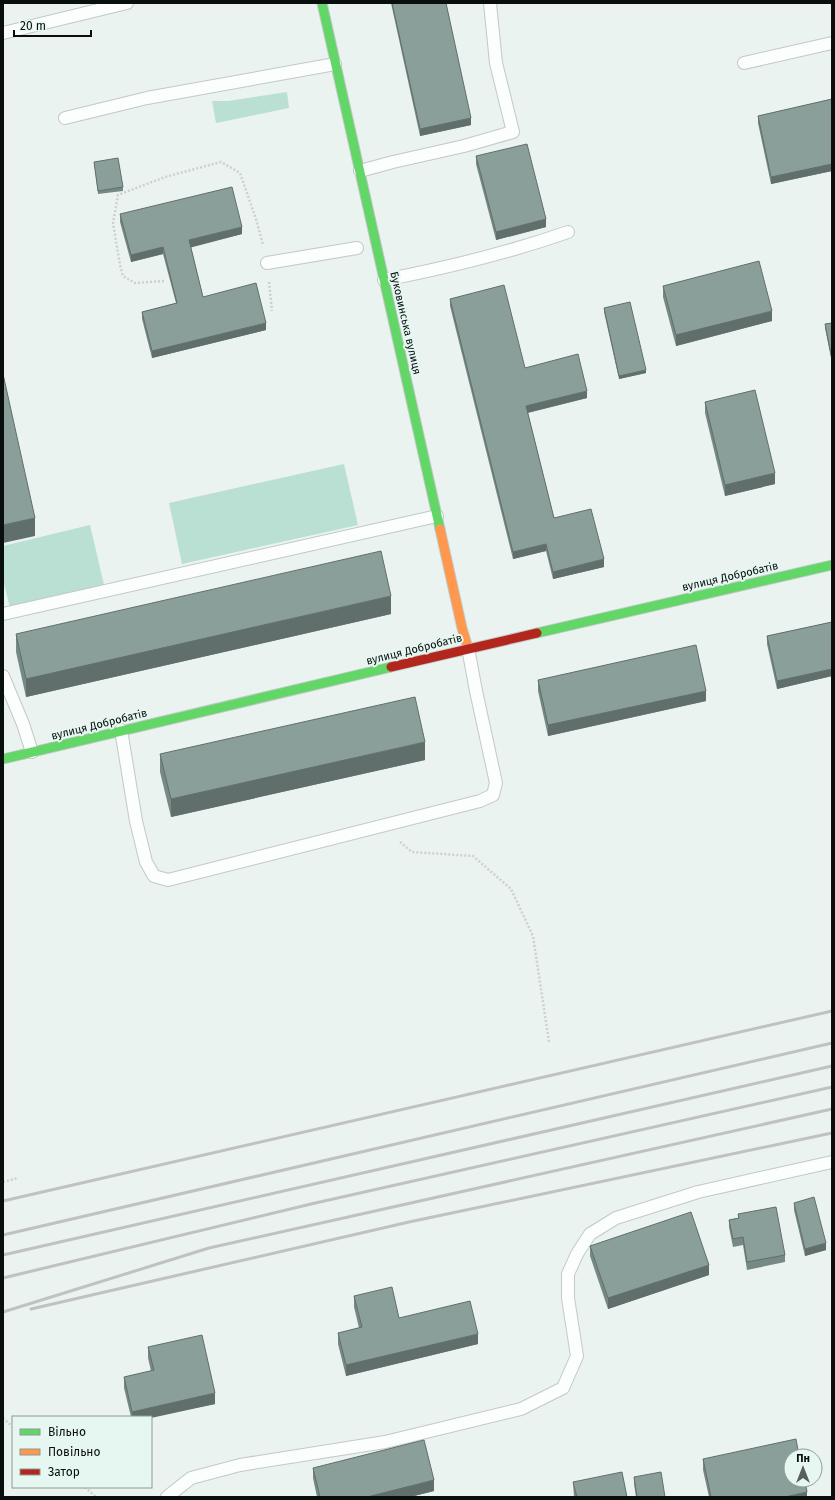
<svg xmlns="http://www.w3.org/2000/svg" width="835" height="1500" font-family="'Fira Sans',sans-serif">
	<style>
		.green { fill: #badfd3 }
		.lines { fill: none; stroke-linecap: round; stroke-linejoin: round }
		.lane-casing { stroke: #c2c9c6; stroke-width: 14 }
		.fast-casing { stroke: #c2c9c6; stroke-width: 11 }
		.slow-casing { stroke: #c2c9c6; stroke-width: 11 }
		.jam-casing { stroke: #c2c9c6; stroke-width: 11 }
		.path { stroke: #cdd0cf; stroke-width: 2.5; stroke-dasharray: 2 2; stroke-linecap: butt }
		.lane { stroke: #fcfdfd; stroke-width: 12 }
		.fast { stroke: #63d668; stroke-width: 9 }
		.slow { stroke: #ff974d; stroke-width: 9 }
		.jam { stroke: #b3261e; stroke-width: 9 }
		.rail { stroke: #bfc2c0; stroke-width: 3 }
		.wall { fill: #778984 }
		.shaded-wall { fill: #616f6c }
		.building { fill: #8a9f9a; stroke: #616f6c }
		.labels { text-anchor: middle; stroke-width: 4; stroke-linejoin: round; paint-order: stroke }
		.street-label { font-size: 11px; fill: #090f0d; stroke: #e6f7f1 }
	</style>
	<rect width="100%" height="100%" fill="#eaf3f0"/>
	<g class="green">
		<polygon points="287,92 289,108 216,123 212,101 228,101"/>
		<polygon points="344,464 358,525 182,564 169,503"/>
		<polygon points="90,525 104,585 10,608 3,580 3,546"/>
	</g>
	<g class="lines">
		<defs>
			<g id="lane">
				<polyline points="3,33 127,3"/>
				<polyline points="744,63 832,43"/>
				<polyline points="65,118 147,98 335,64"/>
				<polyline points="360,171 393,162 464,146 513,132 496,63 490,3"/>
				<polyline points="267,263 357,248"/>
				<path d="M384,280C446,268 508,253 568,232"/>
				<polyline points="3,614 437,516"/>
				<polyline points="3,676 23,724 32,752"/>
				<polyline points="121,730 136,821 146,862 154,876 168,880 480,801 493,795 496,783 476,691 468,648"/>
				<polyline points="167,1497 191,1478 240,1465 385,1442 521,1409 563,1388 577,1356 568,1298 568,1274 577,1254 590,1234 616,1218 698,1192 832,1162"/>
			</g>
			<g id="fast">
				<polyline points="322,3 440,529"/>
				<polyline points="537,633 832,565"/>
				<polyline points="3,759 391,667"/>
			</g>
			<polyline id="slow" points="440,529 462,628 468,648"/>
			<polyline id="jam" points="391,667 537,633"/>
		</defs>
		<use href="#lane" class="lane-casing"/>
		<use href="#fast" class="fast-casing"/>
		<use href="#slow" class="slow-casing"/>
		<use href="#jam" class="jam-casing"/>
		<g class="path">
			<polyline points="164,281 135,283 123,276 120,265 113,223 118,195 165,177 221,162 240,173 256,219 263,245"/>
			<polyline points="269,282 272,311"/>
			<polyline points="400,842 412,852 473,856 511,889 533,936 549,1042"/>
			<polyline points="3,1182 18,1178"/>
			<polyline points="3,1418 13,1427"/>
			<polyline points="85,1487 96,1497"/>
		</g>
		<use href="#lane" class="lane"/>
		<use href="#fast" class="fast"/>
		<use href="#slow" class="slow"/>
		<use href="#jam" class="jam"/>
		<g class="rail">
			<polyline points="3,1201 832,1011"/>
			<polyline points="3,1235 832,1043"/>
			<polyline points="3,1255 832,1066"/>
			<polyline points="3,1278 311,1204 832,1087"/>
			<polyline points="31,1309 409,1222 832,1133"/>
			<polyline points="3,1312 209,1248 832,1109"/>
		</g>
	</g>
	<g class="wall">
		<polygon points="391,3 446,3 471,125 420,136"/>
		<polygon points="832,99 832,171 771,184 758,123 758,116"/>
		<polygon points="476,156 546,227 496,240 476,164"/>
		<polygon points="94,162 123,187 123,191 98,194"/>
		<polygon points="120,214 242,234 191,247 203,297 266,330 152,358 142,319 142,312 176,303 163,254 131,262 120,222"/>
		<polygon points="663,286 772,321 676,346 663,297"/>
		<polygon points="450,299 525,368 587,398 528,413 554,518 604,567 553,579 546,551 513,559 450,306"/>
		<polygon points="604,308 646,373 619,379 604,312"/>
		<polygon points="832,323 832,363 825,328 825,324"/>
		<polygon points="705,402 775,484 725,496 705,413"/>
		<polygon points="391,614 26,697 16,652 16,634"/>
		<polygon points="832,622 832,676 777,689 767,644 767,636"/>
		<polygon points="538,680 706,701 548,736 538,691"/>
		<polygon points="160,754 425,760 171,817 160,772"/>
		<polygon points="794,1203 826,1250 805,1256 794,1210"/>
		<polygon points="738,1214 785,1255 785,1262 747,1270 743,1245 733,1247 729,1227 729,1220 738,1218"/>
		<polygon points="590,1246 709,1275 608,1309 590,1256"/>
		<polygon points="354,1296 399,1318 478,1344 346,1376 338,1344 338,1333 359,1328 354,1307"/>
		<polygon points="148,1347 215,1404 151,1417 131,1417 124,1388 124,1377 151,1371 148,1358"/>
		<polygon points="703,1459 807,1497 709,1497 703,1470"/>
		<polygon points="313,1468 434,1491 410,1497 317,1497 313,1478"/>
		<polygon points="634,1477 665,1497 636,1497 634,1484"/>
		<polygon points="573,1482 627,1497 574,1497"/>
	</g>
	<g class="shaded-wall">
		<polygon points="471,118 471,125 420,136 420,129"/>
		<polygon points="832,164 832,171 771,184 771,177"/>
		<polygon points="546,219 546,227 496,240 496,232"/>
		<polygon points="242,227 242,234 189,248 189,240"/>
		<polygon points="163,247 163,254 131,262 131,255"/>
		<polygon points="772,311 772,321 676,346 676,335"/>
		<polygon points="266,323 266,330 152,358 152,351"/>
		<polygon points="646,370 646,373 619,379 619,376"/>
		<polygon points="587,391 587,398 526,413 526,406"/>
		<polygon points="775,473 775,484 725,496 725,485"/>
		<polygon points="35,518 35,536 3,543 3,525"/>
		<polygon points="546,544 546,551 513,559 513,552"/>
		<polygon points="604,559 604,567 553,579 553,572"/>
		<polygon points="391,596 391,614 26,697 26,679"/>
		<polygon points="832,669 832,676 777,689 777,681"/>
		<polygon points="706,691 706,701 548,736 548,725"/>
		<polygon points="425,742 425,760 171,817 171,799"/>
		<polygon points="826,1243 826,1250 805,1256 805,1249"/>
		<polygon points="709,1265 709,1275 608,1309 608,1298"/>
		<polygon points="478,1334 478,1344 346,1376 346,1365"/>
		<polygon points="215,1393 215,1404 151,1418 151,1417 132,1417 132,1412"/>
		<polygon points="434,1480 434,1491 410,1497 367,1497"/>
		<polygon points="807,1492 807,1497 785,1497"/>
	</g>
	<g class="building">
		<polygon points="392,3 446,3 471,118 420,129"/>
		<polygon points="832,99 832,164 771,177 758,116"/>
		<polygon points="527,144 546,219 496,232 476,156"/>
		<polygon points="118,158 123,187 98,191 94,162"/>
		<polygon points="232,187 242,227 189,240 203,297 256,283 266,323 152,351 142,312 177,303 163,247 131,255 120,214"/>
		<polygon points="759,261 772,311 676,335 663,286"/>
		<polygon points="504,285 525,368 578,354 587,391 526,406 554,518 591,509 604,559 553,572 546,544 513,552 450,299"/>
		<polygon points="630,302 646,370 619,376 604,308"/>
		<polygon points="832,323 832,359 825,324"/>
		<polygon points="3,374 35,518 3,525"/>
		<polygon points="755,390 775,473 725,485 705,402"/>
		<polygon points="381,551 391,596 26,679 16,634"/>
		<polygon points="832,622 832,669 777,681 767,636"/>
		<polygon points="696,645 706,691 548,725 538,680"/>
		<polygon points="415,697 425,742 171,799 160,754"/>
		<polygon points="814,1197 826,1243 805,1249 794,1203"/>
		<polygon points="776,1207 785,1255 747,1262 743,1237 733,1239 729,1220 739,1218 738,1214"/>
		<polygon points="691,1212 709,1265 608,1298 590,1246"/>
		<polygon points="392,1287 399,1318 470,1301 478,1334 346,1365 338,1333 362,1327 354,1296"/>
		<polygon points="202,1335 215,1393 132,1412 124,1377 154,1370 148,1347"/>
		<polygon points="796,1439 799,1456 791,1456 791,1480 805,1480 807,1492 785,1497 711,1497 703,1459"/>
		<polygon points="424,1440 434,1480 367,1497 320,1497 313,1468"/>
		<polygon points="622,1472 627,1497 577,1497 573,1482"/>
		<polygon points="661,1472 665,1497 637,1497 634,1477"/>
	</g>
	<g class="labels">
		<g class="street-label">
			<text transform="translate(406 323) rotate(77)" y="4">Буковинська вулиця</text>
			<text transform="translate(730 576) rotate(-13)" y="4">вулиця Добробатів</text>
			<text transform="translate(414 649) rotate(-14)" y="4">вулиця Добробатів</text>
			<text transform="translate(99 724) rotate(-14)" y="4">вулиця Добробатів</text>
		</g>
	</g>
	<rect width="835" height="1500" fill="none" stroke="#090f0d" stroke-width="8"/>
	<rect x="12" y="1416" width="140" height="72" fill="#e6f7f1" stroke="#8e9a96"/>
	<rect x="20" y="1429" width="20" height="6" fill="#63d668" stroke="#8e9a96"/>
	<text x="48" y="1436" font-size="12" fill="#090f0d">Вільно</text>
	<rect x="20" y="1449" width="20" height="6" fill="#ff974d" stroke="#8e9a96"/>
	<text x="48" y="1456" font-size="12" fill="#090f0d">Повільно</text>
	<rect x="20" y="1469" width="20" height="6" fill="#b3261e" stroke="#8e9a96"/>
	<text x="48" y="1476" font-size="12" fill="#090f0d">Затор</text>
	<g transform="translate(803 1468)"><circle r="19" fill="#e6f7f1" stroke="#8e9a96"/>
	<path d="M0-3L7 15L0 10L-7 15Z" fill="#585f5c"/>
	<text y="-6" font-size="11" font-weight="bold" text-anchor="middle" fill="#090f0d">Пн</text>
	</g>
	<path d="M14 30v6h77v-6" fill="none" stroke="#090f0d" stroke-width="2"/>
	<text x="20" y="30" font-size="12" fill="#090f0d" stroke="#e6f7f1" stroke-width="3" paint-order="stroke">20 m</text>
</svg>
